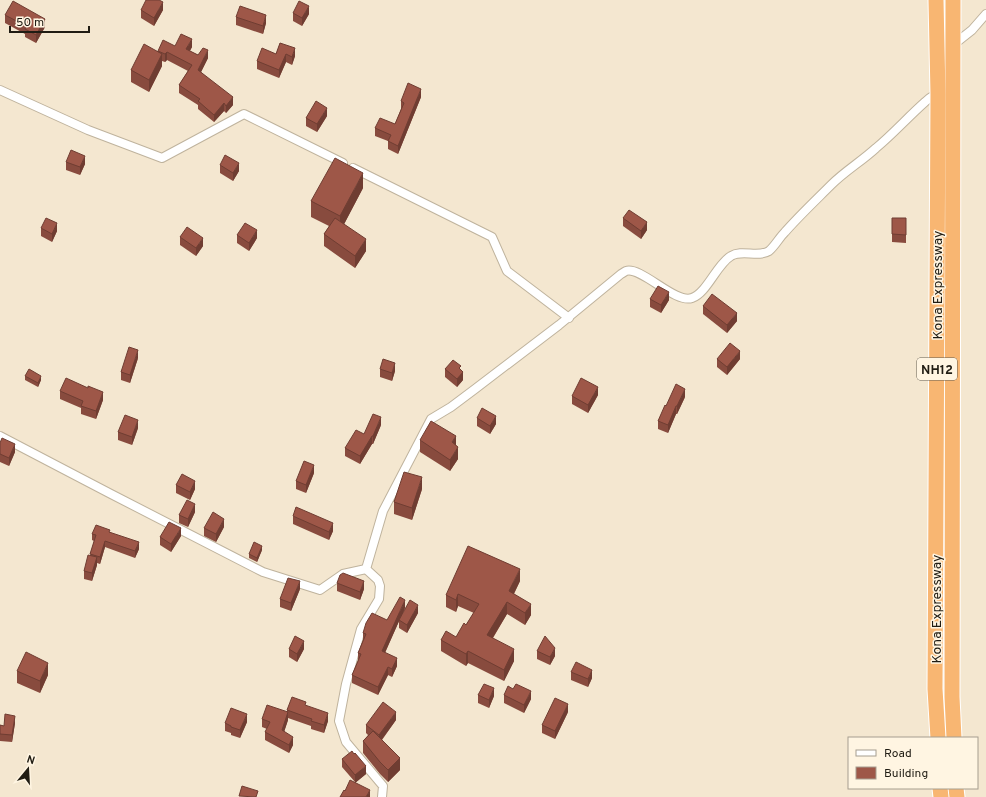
<svg xmlns="http://www.w3.org/2000/svg" width="986" height="797" font-family="Overpass,sans-serif">
	<style>
		.lines { fill: none; stroke-linecap: round; stroke-linejoin: round }
		.street-casing { stroke: #bfb39d; stroke-width: 10 }
		.highway-casing { stroke: #fff; stroke-width: 17 }
		.street { stroke: #fff; stroke-width: 8 }
		.highway { stroke: #f8b672; stroke-width: 15 }
		.wall { fill: #884b3e }
		.shaded-wall { fill: #6f3d32 }
		.building { fill: #9e5748; stroke: #6f3d32 }
		.labels { text-anchor: middle; stroke-width: 3; stroke-linejoin: round; paint-order: stroke }
		.shield { fill: #fff5e2; stroke: #635d51; stroke-width: 1 }
		.shield-label { font-size: 13px; font-weight: bold; fill: #201c13 }
		.street-label { font-size: 14px; fill: #201c13; stroke: #fff5e2 }
	</style>
	<rect width="100%" height="100%" fill="#f4e7d0"/>
	<g class="lines">
		<defs>
			<g id="street">
				<polyline points="953,45 972,30 986,14"/>
				<polyline points="0,90 88,130 162,158 244,114 343,163"/>
				<polyline points="353,168 492,237 507,271 569,318"/>
				<polyline points="0,436 111,494 263,572 320,590 343,574 366,569"/>
				<path d="M382,797L383,786L346,742L339,721L346,684L361,629L379,599L380,586L378,580L366,569L383,511L431,419L451,407L475,389L559,325L621,274C623,273 624,272 626,271C641,266 675,304 692,298C707,293 717,264 731,256C742,249 758,258 769,251C775,246 779,238 785,232C799,216 816,200 831,185C845,171 862,161 876,148C893,134 908,117 925,102C929,98 934,94 941,94"/>
			</g>
			<g id="highway">
				<polyline points="936,0 938,94 935,689 938,738"/>
				<polyline points="953,0 952,697 954,738"/>
				<polyline points="940,788 941,797"/>
				<polyline points="956,788 957,797"/>
			</g>
		</defs>
		<use href="#street" class="street-casing"/>
		<use href="#highway" class="highway-casing"/>
		<use href="#street" class="street"/>
		<use href="#highway" class="highway"/>
	</g>
	<g class="wall">
		<polygon points="141,10 163,10 154,26 141,18"/>
		<polygon points="293,13 309,14 302,26 293,21"/>
		<polygon points="5,15 45,27 36,43 25,37 25,34 5,23"/>
		<polygon points="236,17 266,23 263,34 236,25"/>
		<polygon points="280,43 295,56 292,65 286,62 279,78 257,69 257,61 276,54"/>
		<polygon points="175,46 192,47 190,51 198,55 208,58 201,72 233,105 226,113 224,111 214,122 198,109 198,105 179,93 179,85 188,71 167,60 165,62 162,61 162,66 149,92 131,82 131,70 158,51"/>
		<polygon points="421,97 398,154 388,149 388,141 375,136 375,128 395,124 401,109 401,101"/>
		<polygon points="327,116 317,132 306,126 306,118"/>
		<polygon points="66,162 85,164 80,175 66,170"/>
		<polygon points="220,165 239,171 233,181 220,173"/>
		<polygon points="363,188 344,224 366,251 355,268 324,246 324,234 329,226 311,217 311,201"/>
		<polygon points="623,218 647,230 641,239 623,226"/>
		<polygon points="892,218 906,218 906,243 892,242"/>
		<polygon points="41,228 57,231 52,242 41,236"/>
		<polygon points="237,235 257,238 249,251 237,243"/>
		<polygon points="180,237 203,246 196,256 180,245"/>
		<polygon points="650,299 669,300 661,313 650,307"/>
		<polygon points="703,306 737,321 727,333 703,314"/>
		<polygon points="138,358 130,383 121,380 121,372"/>
		<polygon points="717,359 740,359 727,375 717,367"/>
		<polygon points="380,369 395,371 392,381 380,377"/>
		<polygon points="445,369 461,370 463,380 457,387 445,377"/>
		<polygon points="25,376 41,380 38,387 25,380"/>
		<polygon points="60,391 103,400 96,419 81,414 81,408 60,399"/>
		<polygon points="598,395 588,413 572,404 572,396"/>
		<polygon points="685,397 677,414 676,414 668,433 658,429 658,421 666,406"/>
		<polygon points="477,418 496,424 490,434 477,426"/>
		<polygon points="381,425 373,444 372,444 360,464 345,456 345,448 364,434"/>
		<polygon points="138,428 132,445 118,440 118,432"/>
		<polygon points="420,440 458,459 450,471 420,452"/>
		<polygon points="0,443 15,452 9,466 0,462"/>
		<polygon points="314,473 306,493 296,489 296,481"/>
		<polygon points="176,485 195,489 190,500 176,493"/>
		<polygon points="422,489 412,520 394,514 394,502"/>
		<polygon points="195,512 188,527 179,523 179,515"/>
		<polygon points="293,516 333,531 329,540 293,524"/>
		<polygon points="224,527 216,542 204,536 204,528"/>
		<polygon points="110,532 139,549 135,558 105,547 100,564 97,563 97,565 92,581 84,579 84,571 90,556 94,541 92,540 92,534"/>
		<polygon points="181,536 171,552 160,545 160,537"/>
		<polygon points="262,550 257,562 249,558 249,554"/>
		<polygon points="520,581 514,594 531,615 525,625 507,614 493,638 514,661 504,681 468,663 466,666 441,651 441,640 456,637 466,625 474,613 458,606 456,612 446,607 446,595"/>
		<polygon points="337,583 364,589 360,600 337,591"/>
		<polygon points="300,589 291,611 280,607 280,599"/>
		<polygon points="405,608 402,615 418,613 407,633 399,628 399,621 385,653 397,666 392,677 388,675 378,695 352,683 352,675 358,661 358,653 363,640 363,633 387,620"/>
		<polygon points="289,649 304,649 297,662 289,657"/>
		<polygon points="537,651 555,656 550,665 537,659"/>
		<polygon points="17,671 48,675 40,693 17,683"/>
		<polygon points="571,672 592,678 588,687 571,680"/>
		<polygon points="478,695 494,696 489,708 478,703"/>
		<polygon points="504,695 531,699 524,713 504,703"/>
		<polygon points="306,706 328,721 324,733 311,729 311,726 288,718 288,720 284,732 293,745 289,753 265,740 265,732 267,729 262,727 262,719 287,712 287,710"/>
		<polygon points="568,712 555,739 542,733 542,725"/>
		<polygon points="396,720 382,740 400,770 388,782 380,774 363,753 363,741 368,735 366,733 366,725"/>
		<polygon points="247,722 240,738 231,735 231,733 225,731 225,723"/>
		<polygon points="15,723 12,742 0,741 0,725 4,726"/>
		<polygon points="342,759 366,774 355,783 370,797 345,791 355,782 342,767"/>
	</g>
	<g class="shaded-wall">
		<polygon points="163,2 163,10 154,26 154,18"/>
		<polygon points="309,6 309,14 302,26 302,18"/>
		<polygon points="266,15 266,23 263,34 263,26"/>
		<polygon points="45,19 45,27 36,43 36,35"/>
		<polygon points="192,39 192,47 186,57 186,49"/>
		<polygon points="295,48 295,56 292,65 292,57"/>
		<polygon points="208,50 208,58 198,78 198,70"/>
		<polygon points="167,52 167,60 165,62 165,54"/>
		<polygon points="162,54 162,66 149,92 149,80"/>
		<polygon points="286,54 286,62 279,78 279,70"/>
		<polygon points="421,89 421,97 398,154 398,146"/>
		<polygon points="233,97 233,105 226,113 226,106"/>
		<polygon points="224,103 224,111 214,122 214,115"/>
		<polygon points="327,108 327,116 317,132 317,124"/>
		<polygon points="85,156 85,164 80,175 80,167"/>
		<polygon points="239,163 239,171 233,181 233,173"/>
		<polygon points="363,173 363,188 340,232 340,216"/>
		<polygon points="647,222 647,230 641,239 641,231"/>
		<polygon points="57,223 57,231 52,242 52,234"/>
		<polygon points="257,230 257,238 249,251 249,243"/>
		<polygon points="203,238 203,246 196,256 196,248"/>
		<polygon points="366,239 366,251 355,268 355,256"/>
		<polygon points="669,292 669,300 661,313 661,305"/>
		<polygon points="737,313 737,321 727,333 727,325"/>
		<polygon points="138,350 138,358 130,383 130,375"/>
		<polygon points="740,351 740,359 727,375 727,367"/>
		<polygon points="395,363 395,371 392,381 392,373"/>
		<polygon points="463,372 463,380 457,387 457,379"/>
		<polygon points="41,376 41,380 38,387 38,383"/>
		<polygon points="598,387 598,395 588,413 588,405"/>
		<polygon points="685,389 685,397 677,414 677,406"/>
		<polygon points="103,392 103,400 96,419 96,411"/>
		<polygon points="676,406 676,414 668,433 668,425"/>
		<polygon points="496,416 496,424 490,434 490,426"/>
		<polygon points="381,417 381,425 373,444 373,436"/>
		<polygon points="138,420 138,428 132,445 132,437"/>
		<polygon points="372,436 372,444 360,464 360,456"/>
		<polygon points="456,436 456,448 452,442"/>
		<polygon points="15,444 15,452 9,466 9,458"/>
		<polygon points="458,447 458,459 450,471 450,460"/>
		<polygon points="314,465 314,473 306,493 306,485"/>
		<polygon points="422,477 422,489 412,520 412,508"/>
		<polygon points="195,481 195,489 190,500 190,492"/>
		<polygon points="195,504 195,512 188,527 188,519"/>
		<polygon points="224,519 224,527 216,542 216,534"/>
		<polygon points="333,523 333,531 329,540 329,532"/>
		<polygon points="181,528 181,536 171,552 171,544"/>
		<polygon points="105,541 105,547 100,564 100,557"/>
		<polygon points="139,542 139,549 135,558 135,551"/>
		<polygon points="262,546 262,550 257,562 257,558"/>
		<polygon points="97,557 97,565 92,581 92,573"/>
		<polygon points="520,569 520,581 509,603 509,591"/>
		<polygon points="300,581 300,589 291,611 291,603"/>
		<polygon points="364,581 364,589 360,600 360,592"/>
		<polygon points="458,594 458,606 456,612 456,600"/>
		<polygon points="405,600 405,608 382,659 382,651"/>
		<polygon points="507,602 507,614 487,647 487,635"/>
		<polygon points="531,604 531,615 525,625 525,613"/>
		<polygon points="418,605 418,613 407,633 407,625"/>
		<polygon points="304,641 304,649 297,662 297,654"/>
		<polygon points="555,648 555,656 550,665 550,657"/>
		<polygon points="514,649 514,661 504,681 504,670"/>
		<polygon points="468,651 468,663 466,666 466,654"/>
		<polygon points="397,658 397,666 392,677 392,669"/>
		<polygon points="48,663 48,675 40,693 40,681"/>
		<polygon points="388,667 388,675 378,695 378,687"/>
		<polygon points="592,670 592,678 588,687 588,679"/>
		<polygon points="494,688 494,696 489,708 489,700"/>
		<polygon points="531,691 531,699 524,713 524,705"/>
		<polygon points="568,704 568,712 555,739 555,731"/>
		<polygon points="288,712 288,720 282,738 282,730"/>
		<polygon points="396,712 396,720 379,743 379,735"/>
		<polygon points="328,713 328,721 324,733 324,725"/>
		<polygon points="247,714 247,722 240,738 240,730"/>
		<polygon points="15,716 15,723 12,742 12,735"/>
		<polygon points="293,737 293,745 289,753 289,745"/>
		<polygon points="400,758 400,770 388,782 388,770"/>
		<polygon points="366,766 366,774 355,783 355,775"/>
		<polygon points="370,790 370,797 366,797"/>
	</g>
	<g class="building">
		<polygon points="146,0 159,0 163,2 154,18 141,10"/>
		<polygon points="13,1 45,19 36,35 25,29 26,26 5,15"/>
		<polygon points="299,1 309,6 302,18 293,13"/>
		<polygon points="240,6 266,15 263,26 236,17"/>
		<polygon points="181,34 192,39 186,49 198,55 203,48 208,50 198,70 233,97 226,106 224,103 214,115 198,101 200,99 179,85 192,65 167,52 165,54 158,51 163,40 175,46"/>
		<polygon points="280,43 295,48 292,57 286,54 279,70 257,61 262,48 276,54"/>
		<polygon points="144,44 162,54 149,80 131,70"/>
		<polygon points="408,83 421,89 398,146 388,141 391,135 375,128 380,118 395,124 404,103 401,101"/>
		<polygon points="316,101 327,108 317,124 306,118"/>
		<polygon points="71,150 85,156 80,167 66,162"/>
		<polygon points="225,155 239,163 233,173 220,165"/>
		<polygon points="335,158 363,173 340,216 311,201"/>
		<polygon points="629,210 647,222 641,231 623,218"/>
		<polygon points="46,218 57,223 52,234 41,228"/>
		<polygon points="335,218 366,239 355,256 324,234"/>
		<polygon points="892,218 906,218 906,235 892,234"/>
		<polygon points="245,223 257,230 249,243 237,235"/>
		<polygon points="187,227 203,238 196,248 180,237"/>
		<polygon points="658,286 669,292 661,305 650,299"/>
		<polygon points="712,294 737,313 727,325 703,306"/>
		<polygon points="730,343 740,351 727,367 717,359"/>
		<polygon points="129,347 138,350 130,375 121,372"/>
		<polygon points="383,359 395,363 392,373 380,369"/>
		<polygon points="453,360 461,366 459,368 463,372 457,379 445,369"/>
		<polygon points="29,369 41,376 38,383 25,376"/>
		<polygon points="66,378 88,388 88,386 103,392 96,411 81,406 83,401 60,391"/>
		<polygon points="581,378 598,387 588,405 572,396"/>
		<polygon points="676,384 685,389 677,406 676,406 668,425 658,421 665,405 666,406"/>
		<polygon points="482,408 496,416 490,426 477,418"/>
		<polygon points="373,414 381,417 373,436 372,436 360,456 345,448 356,430 364,434"/>
		<polygon points="125,415 138,420 132,437 118,432"/>
		<polygon points="431,421 456,436 452,442 458,447 450,460 420,440"/>
		<polygon points="2,438 15,444 9,458 0,454 0,443"/>
		<polygon points="304,461 314,465 306,485 296,481"/>
		<polygon points="404,472 422,477 412,508 394,502"/>
		<polygon points="182,474 195,481 190,492 176,485"/>
		<polygon points="187,500 195,504 188,519 179,515"/>
		<polygon points="296,507 333,523 329,532 293,516"/>
		<polygon points="213,512 224,519 216,534 204,528"/>
		<polygon points="169,522 181,528 171,544 160,537"/>
		<polygon points="96,525 110,530 109,532 139,542 135,551 105,541 100,557 90,554 96,535 92,534"/>
		<polygon points="254,542 262,546 257,558 249,554"/>
		<polygon points="468,546 520,569 509,591 531,604 525,613 507,602 487,635 514,649 504,670 468,651 466,654 441,640 446,631 456,637 464,623 466,625 479,604 458,594 456,600 446,595"/>
		<polygon points="88,555 97,557 92,573 84,571"/>
		<polygon points="343,573 364,581 360,592 337,583 340,575"/>
		<polygon points="288,578 300,581 291,603 280,599"/>
		<polygon points="400,597 405,600 382,651 397,658 392,669 388,667 378,687 352,675 361,654 358,653 366,634 363,633 366,623 372,613 387,620"/>
		<polygon points="410,600 418,605 407,625 399,620"/>
		<polygon points="295,636 304,641 297,654 289,649"/>
		<polygon points="545,636 555,648 550,657 537,651"/>
		<polygon points="26,652 48,663 40,681 17,671"/>
		<polygon points="576,662 592,670 588,679 571,672"/>
		<polygon points="484,684 494,688 489,700 478,695"/>
		<polygon points="516,684 531,691 524,705 504,695 508,686 513,689"/>
		<polygon points="292,697 306,702 305,705 328,713 324,725 311,721 312,719 287,710"/>
		<polygon points="555,698 568,704 555,731 542,725"/>
		<polygon points="383,702 396,712 379,735 366,725"/>
		<polygon points="267,705 288,712 282,730 293,737 289,745 265,732 270,722 262,719"/>
		<polygon points="231,708 247,714 240,730 231,727 231,726 225,723"/>
		<polygon points="5,714 15,716 12,735 0,734 0,725 4,726"/>
		<polygon points="373,731 400,758 388,770 380,762 363,741"/>
		<polygon points="352,751 354,754 355,753 366,766 355,775 342,759"/>
		<polygon points="350,780 370,790 366,797 340,797 344,790 345,791"/>
		<polygon points="242,786 258,791 256,797 239,796"/>
	</g>
	<g class="labels">
		<rect class="shield" x="917" y="358" width="40" height="22" rx="3"/>
		<g class="shield-label">
			<text x="937" y="374">NH12</text>
		</g>
		<g class="street-label">
			<text transform="translate(937 285) rotate(-90)" y="5">Kona Expressway</text>
			<text transform="translate(936 609) rotate(-90)" y="5">Kona Expressway</text>
		</g>
	</g>
	<rect x="848" y="737" width="130" height="52" fill="#fff5e2" stroke="#a69e8f"/>
	<rect x="856" y="750" width="20" height="6" fill="#ffffff" stroke="#a69e8f"/>
	<text x="884" y="757" font-size="12" fill="#201c13">Road</text>
	<rect x="856" y="767" width="20" height="12" fill="#9e5748" stroke="#a69e8f"/>
	<text x="884" y="777" font-size="12" fill="#201c13">Building</text>
	<g transform="translate(28 769) rotate(18)" stroke="#fff5e2" stroke-width="3" paint-order="stroke">
	<path d="M0-3L7 15L0 10L-7 15Z" fill="#201c13"/>
	<text y="-6" font-size="11" font-weight="bold" text-anchor="middle" fill="#201c13">N</text>
	</g>
	<path d="M10 26v6h79v-6" fill="none" stroke="#201c13" stroke-width="2"/>
	<text x="16" y="26" font-size="12" fill="#201c13" stroke="#fff5e2" stroke-width="3" paint-order="stroke">50 m</text>
</svg>
